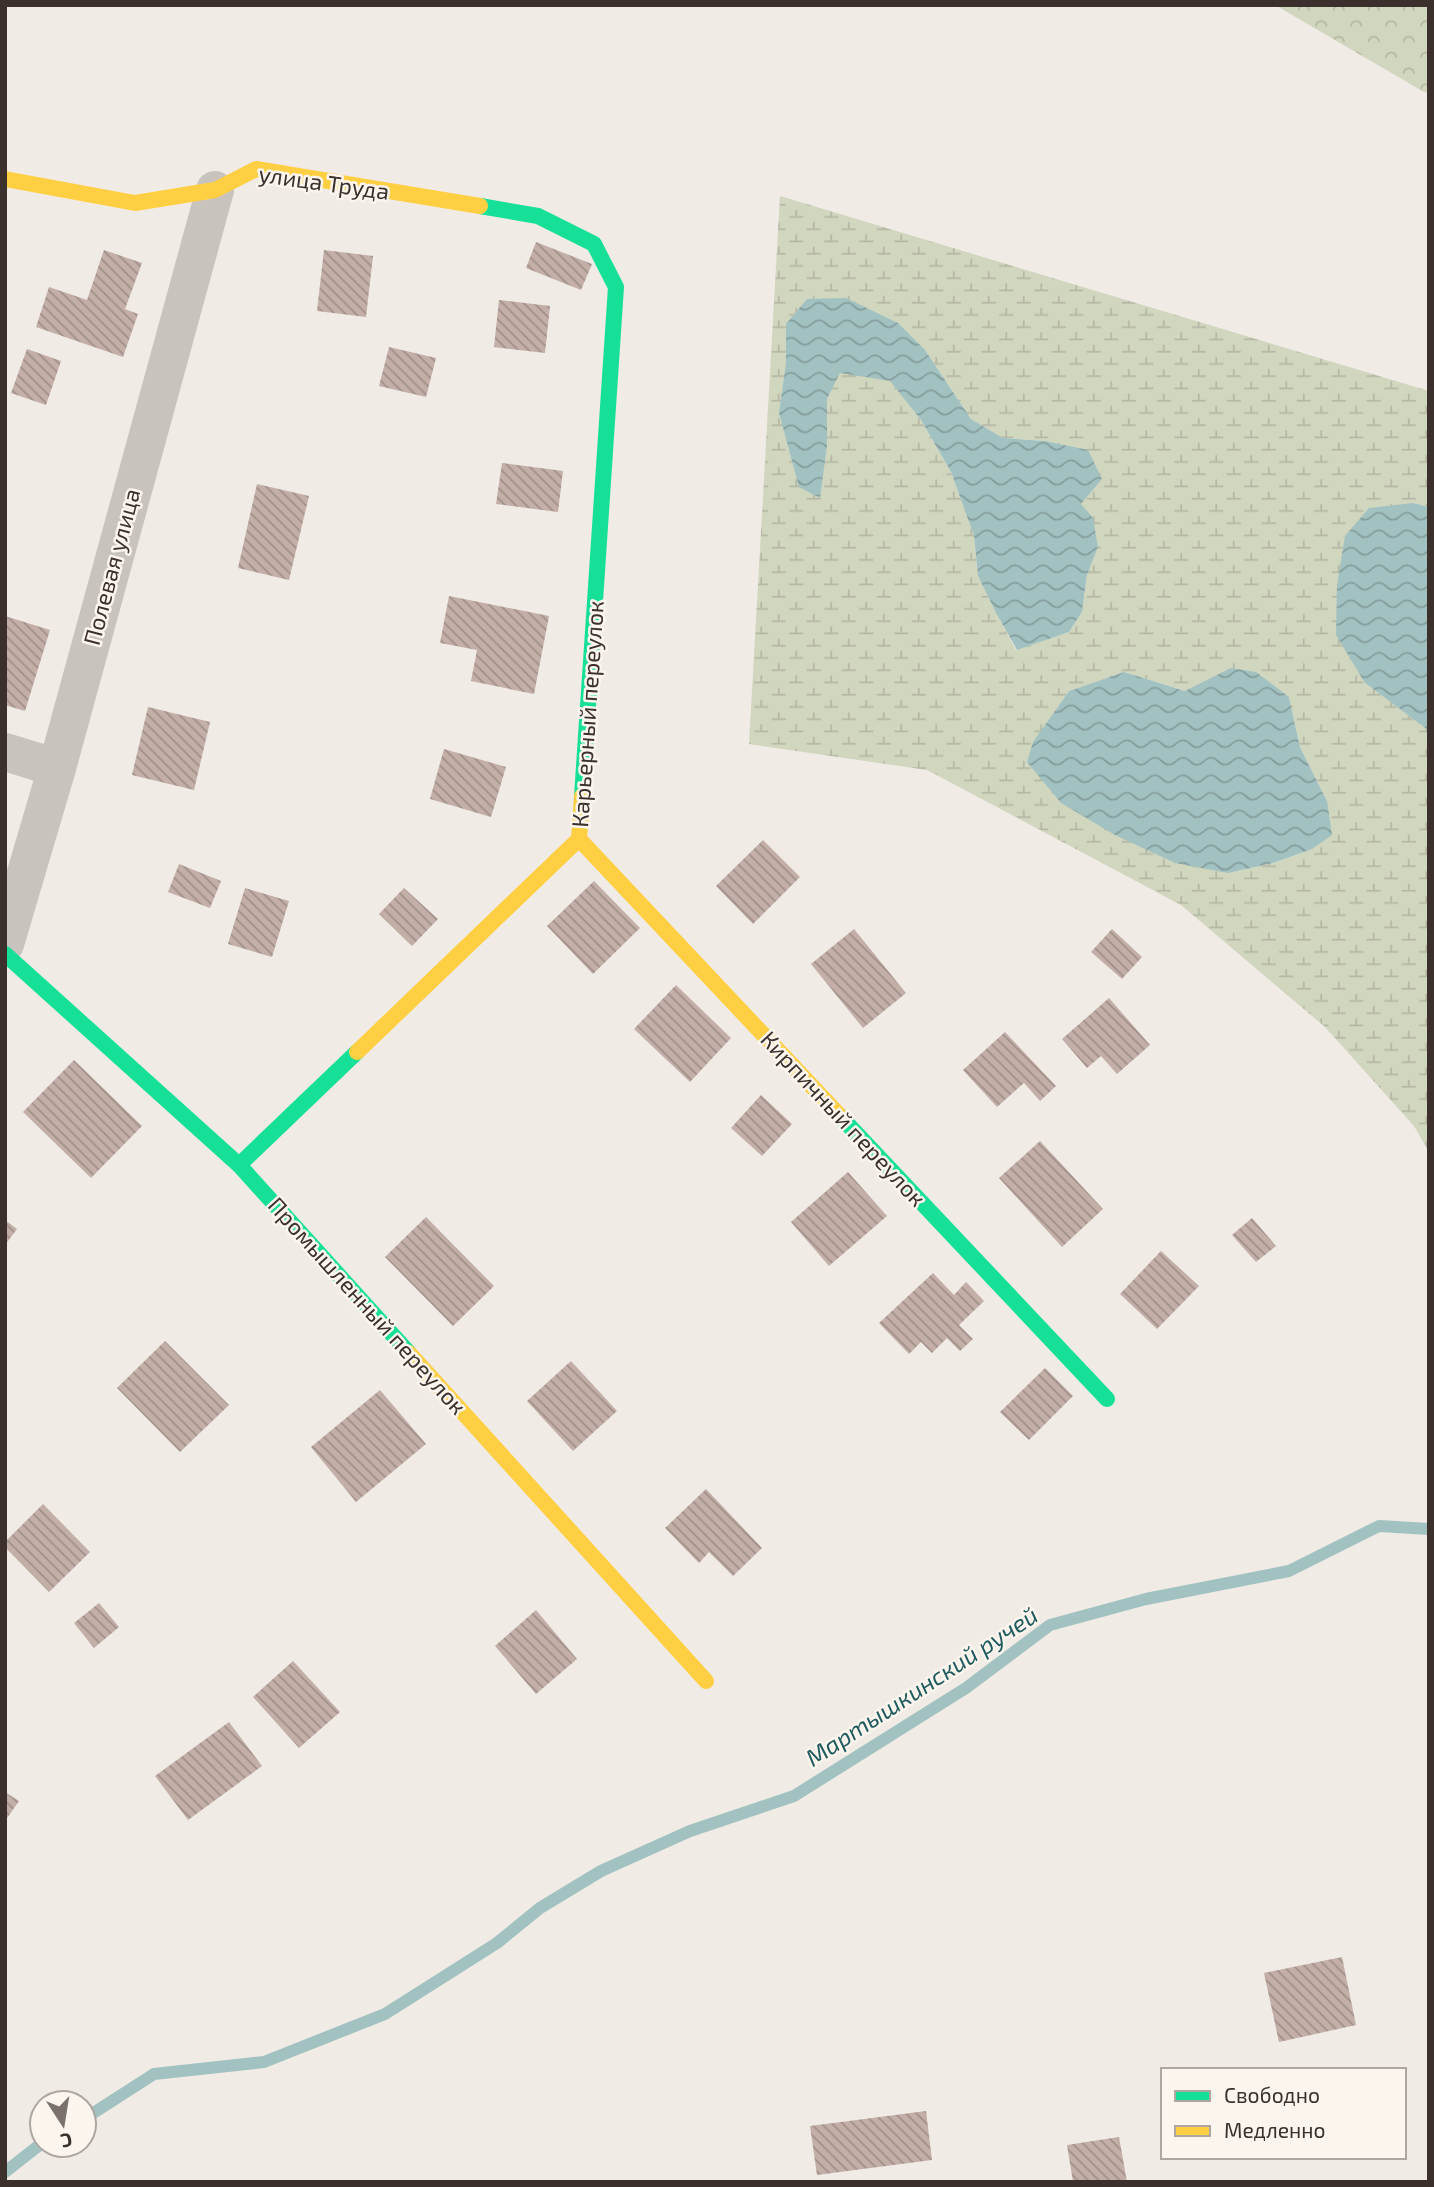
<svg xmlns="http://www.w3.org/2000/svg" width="1434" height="2187" font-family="'Exo 2',sans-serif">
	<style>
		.forest { fill: url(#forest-crowns) }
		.wetland { fill: url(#wetland-marsh); fill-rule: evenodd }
		.water { fill: url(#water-waves) }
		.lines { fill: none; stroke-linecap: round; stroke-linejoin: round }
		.stream { stroke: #a1c2c1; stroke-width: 12 }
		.building { fill: url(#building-back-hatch) }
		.street { stroke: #c9c3be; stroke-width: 38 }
		.fast { stroke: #16e098; stroke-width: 16 }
		.slow { stroke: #ffcf43; stroke-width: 16 }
		.labels { text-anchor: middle; stroke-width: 5; stroke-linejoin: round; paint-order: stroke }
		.street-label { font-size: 23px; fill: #3b302b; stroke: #fbf5ee }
		.water-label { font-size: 24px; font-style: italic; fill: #1f5a5e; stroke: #fbf5ee }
	</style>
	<defs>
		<pattern id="forest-crowns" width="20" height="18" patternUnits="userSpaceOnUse" patternTransform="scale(1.75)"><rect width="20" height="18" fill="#d1d6bf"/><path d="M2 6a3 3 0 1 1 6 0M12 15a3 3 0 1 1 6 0" fill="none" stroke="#b4b8a4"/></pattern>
		<pattern id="wetland-marsh" width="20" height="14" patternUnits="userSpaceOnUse" patternTransform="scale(1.75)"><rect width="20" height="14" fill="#d1d6bf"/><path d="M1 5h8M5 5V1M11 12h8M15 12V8" fill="none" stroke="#b4b8a4"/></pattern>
		<pattern id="water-waves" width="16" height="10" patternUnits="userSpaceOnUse" patternTransform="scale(1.75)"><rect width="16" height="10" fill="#a1c2c1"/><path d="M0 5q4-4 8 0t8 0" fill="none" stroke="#849e9d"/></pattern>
		<pattern id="building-back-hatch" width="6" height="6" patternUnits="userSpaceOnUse" patternTransform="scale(1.75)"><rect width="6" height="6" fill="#c3afa7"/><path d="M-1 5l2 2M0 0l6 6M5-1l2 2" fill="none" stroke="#a08f88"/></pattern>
	</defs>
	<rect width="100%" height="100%" fill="#f0ebe5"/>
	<polygon class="forest" points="1275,5 1429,5 1429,93 1424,92"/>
	<path class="wetland" d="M780,196L1429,391V507L1413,503L1365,683L1429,731V1152L1414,1126L1325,1027L1181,905L927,770L749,744ZM786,324L925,350L971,419L1003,438L1045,441L1081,504L1098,547L1087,575L1082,612L1069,632L1016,650L996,613L978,576L974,536L951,472L921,420L890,380L840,372L827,399V446L819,498L786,363ZM1124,672L1185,691L1289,697L1300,747L1327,801L1312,849L1273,863L1228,873L1115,835L1093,821L1027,762L1034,742L1069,691Z"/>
	<g class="water">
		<polygon points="846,298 898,323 925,350 971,419 1003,438 1045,441 1088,450 1102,479 1081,504 1093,518 1098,547 1087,575 1082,612 1069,632 1017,650 996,613 978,576 974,536 951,472 921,420 890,381 840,373 827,399 827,446 820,498 799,487 779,413 786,363 786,324 807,299"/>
		<polygon points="1413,503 1429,507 1429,731 1365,683 1336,635 1337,585 1345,536 1369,508"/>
		<polygon points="1231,668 1256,672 1289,697 1300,747 1327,801 1332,835 1312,849 1273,863 1228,873 1175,863 1115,835 1061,803 1027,762 1033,742 1069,691 1124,672 1185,691"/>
	</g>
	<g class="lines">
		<g class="stream">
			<polyline points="84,2119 154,2074 264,2062 385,2014 497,1943 540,1908 601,1871 690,1831 794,1796 966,1688 1050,1625 1146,1599 1289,1571 1379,1526 1429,1529"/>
			<polyline points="5,2172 42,2143"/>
		</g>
	</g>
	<g class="building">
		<polygon points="536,242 592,264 581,290 526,268"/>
		<polygon points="104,250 142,263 125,309 138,314 123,357 36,327 49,287 87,300"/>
		<polygon points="324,250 373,256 366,317 317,311"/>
		<polygon points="499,300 550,306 545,353 494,347"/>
		<polygon points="389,347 436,358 426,397 379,386"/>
		<polygon points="27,349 61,361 46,405 11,393"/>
		<polygon points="502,463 563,471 558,512 496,504"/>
		<polygon points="257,484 309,496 289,580 238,568"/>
		<polygon points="449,596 549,616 534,694 471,681 477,650 440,643"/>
		<polygon points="5,616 50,630 25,711 5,705"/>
		<polygon points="148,707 210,722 194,790 132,775"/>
		<polygon points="444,749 506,767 491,817 430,799"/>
		<polygon points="763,840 800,877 753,924 716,886"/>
		<polygon points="179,864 221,881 210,908 168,892"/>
		<polygon points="594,881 640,928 593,974 547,926"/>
		<polygon points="245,888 289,901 272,957 228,944"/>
		<polygon points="404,888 438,919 412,946 379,914"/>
		<polygon points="854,929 906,993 863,1028 811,964"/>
		<polygon points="1112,929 1142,957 1122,979 1091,952"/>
		<polygon points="676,985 731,1038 690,1082 634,1029"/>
		<polygon points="1109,998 1150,1045 1117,1074 1101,1056 1087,1068 1062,1039"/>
		<polygon points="1005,1032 1056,1086 1040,1101 1024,1083 997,1107 963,1070"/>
		<polygon points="74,1060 142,1126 91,1178 23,1112"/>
		<polygon points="761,1095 792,1124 762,1156 731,1128"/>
		<polygon points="1040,1141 1103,1209 1062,1247 999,1178"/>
		<polygon points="848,1172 887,1216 829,1266 791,1222"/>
		<polygon points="426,1217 494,1286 453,1326 385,1257"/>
		<polygon points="1252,1218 1276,1246 1256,1262 1232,1235"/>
		<polygon points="5,1220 17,1229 5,1245"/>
		<polygon points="1161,1251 1199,1286 1157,1329 1120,1294"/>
		<polygon points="933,1273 954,1295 966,1282 984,1301 959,1325 973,1339 960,1351 947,1338 932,1353 921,1342 909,1354 879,1323"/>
		<polygon points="165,1341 229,1405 180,1452 117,1388"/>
		<polygon points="571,1361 617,1411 573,1451 527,1401"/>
		<polygon points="1045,1368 1073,1396 1029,1440 1000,1412"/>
		<polygon points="380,1390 426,1444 356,1502 311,1447"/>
		<polygon points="706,1489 762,1548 733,1576 709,1552 699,1563 665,1528"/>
		<polygon points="43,1504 90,1552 49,1592 5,1547 5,1542"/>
		<polygon points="99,1603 119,1627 94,1648 74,1623"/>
		<polygon points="536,1610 577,1659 536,1694 495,1646"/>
		<polygon points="293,1661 340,1712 299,1748 253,1697"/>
		<polygon points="229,1722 262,1766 188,1820 155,1776"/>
		<polygon points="5,1792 19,1801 5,1821"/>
		<polygon points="1342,1957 1356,2025 1279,2042 1264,1973"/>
		<polygon points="926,2111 932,2160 817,2175 810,2126"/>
		<polygon points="1119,2137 1127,2182 1073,2182 1067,2145"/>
	</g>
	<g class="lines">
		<g class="street">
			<polyline points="5,752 57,768"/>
			<polyline points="5,944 57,768 215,190"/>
		</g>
		<g class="fast">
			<polyline points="480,206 538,216 594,244 616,287 582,796"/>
			<polyline points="5,954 239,1165 409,1353"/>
			<polyline points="839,1115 1107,1399"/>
			<polyline points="239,1165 357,1052"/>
		</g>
		<g class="slow">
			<polyline points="5,179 135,203 215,190 256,169 480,206"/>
			<polyline points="579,839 839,1115"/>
			<polyline points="357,1052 579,839 582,796"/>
			<polyline points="409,1353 706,1681"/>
		</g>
	</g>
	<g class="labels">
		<g class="street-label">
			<text transform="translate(324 183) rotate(8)" y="8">улица Труда</text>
			<text transform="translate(112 567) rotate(-75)" y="8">Полевая улица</text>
			<text transform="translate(588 714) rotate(-86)" y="8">Карьерный переулок</text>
			<text transform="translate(843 1119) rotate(47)" y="8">Кирпичный переулок</text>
			<text transform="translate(367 1306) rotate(48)" y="8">Промышленный переулок</text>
		</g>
		<g class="water-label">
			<text transform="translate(922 1687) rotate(-33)" y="8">Мартышкинский ручей</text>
		</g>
	</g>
	<rect width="1434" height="2187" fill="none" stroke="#3b302b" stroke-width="14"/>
	<rect x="1161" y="2068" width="245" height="91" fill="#fbf5ee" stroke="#aea6a0" stroke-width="2"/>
	<rect x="1175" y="2091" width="35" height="10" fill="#16e098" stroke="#aea6a0" stroke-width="2"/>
	<text x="1224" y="2103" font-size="21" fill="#3b302b">Свободно</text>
	<rect x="1175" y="2126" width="35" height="10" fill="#ffcf43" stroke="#aea6a0" stroke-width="2"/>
	<text x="1224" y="2138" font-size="21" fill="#3b302b">Медленно</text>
	<g transform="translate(63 2124) rotate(168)"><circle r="33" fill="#fbf5ee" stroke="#aea6a0" stroke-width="2"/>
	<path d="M0-5L12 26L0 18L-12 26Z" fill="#7a716c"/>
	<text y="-10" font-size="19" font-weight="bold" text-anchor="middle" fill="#3b302b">С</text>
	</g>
</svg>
